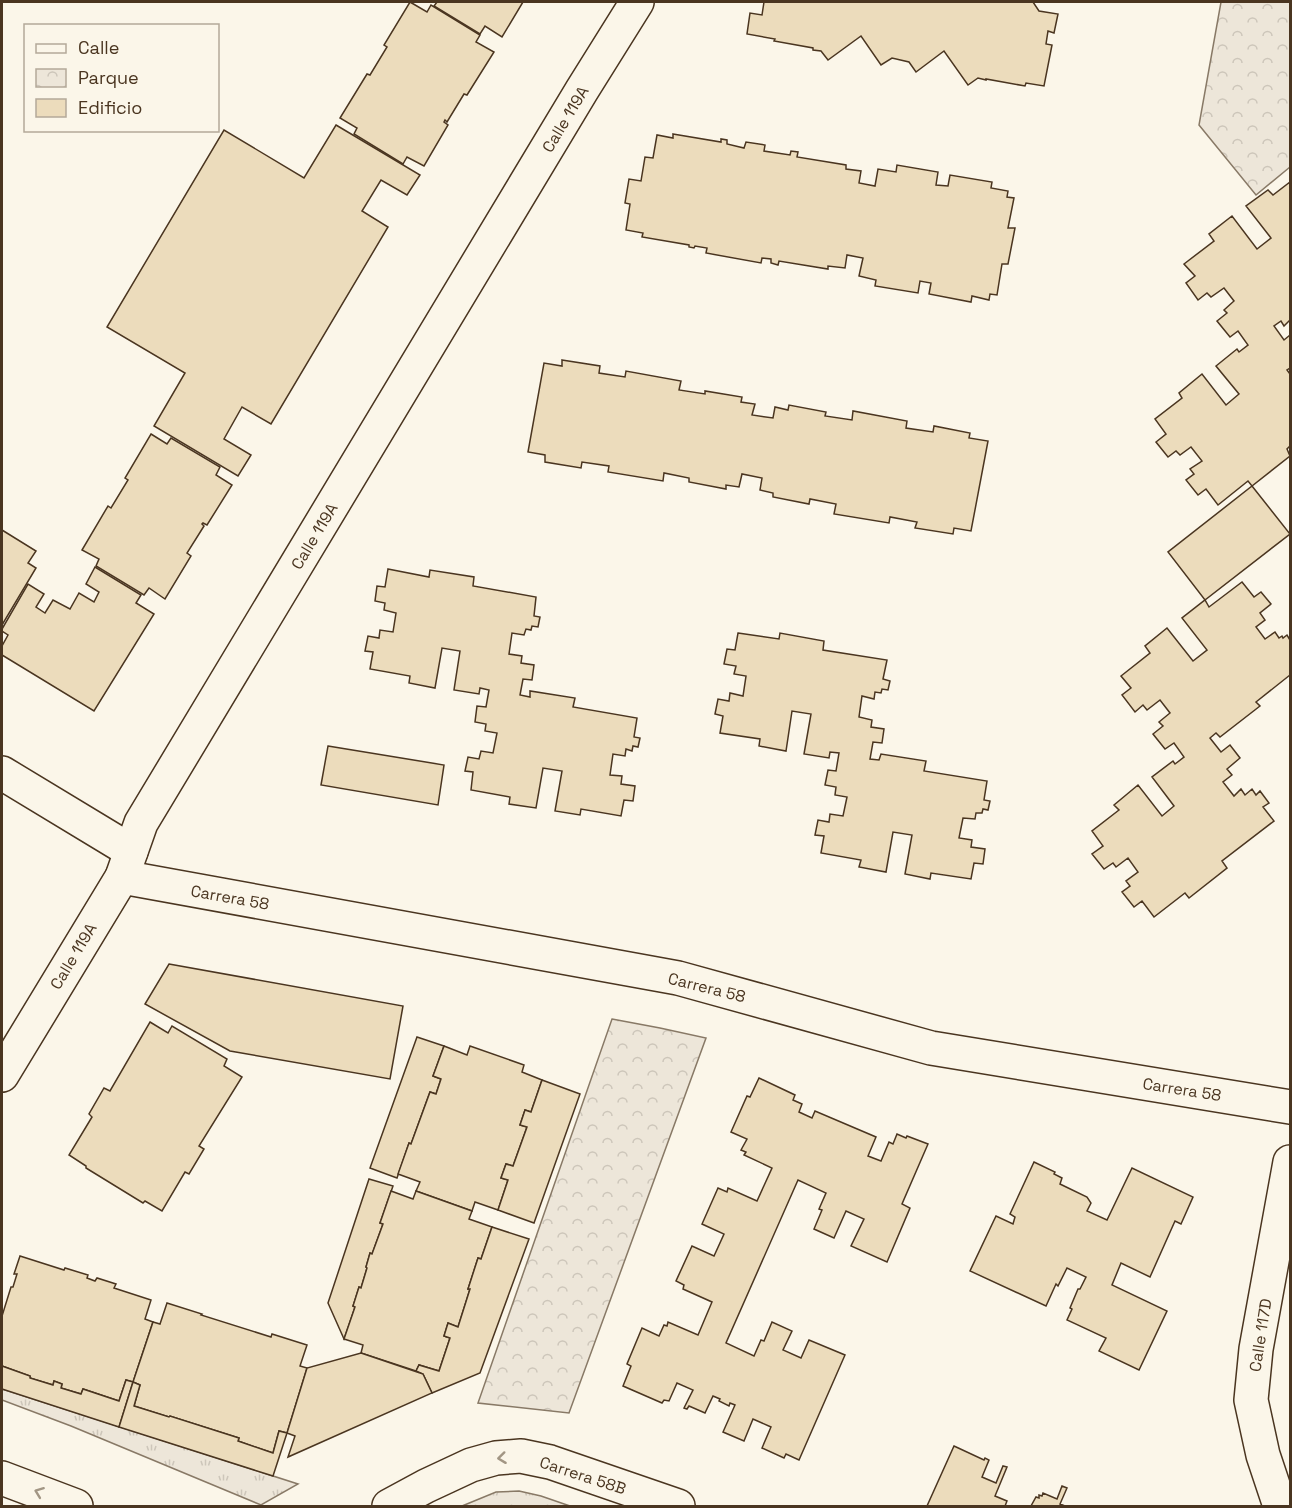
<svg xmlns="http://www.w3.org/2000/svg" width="1292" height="1508" font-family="'Space Grotesk',sans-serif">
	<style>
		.grass { fill: url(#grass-tufts); stroke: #887966; stroke-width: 1.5 }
		.park { fill: url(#park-crowns); stroke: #887966; stroke-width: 1.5 }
		.building { fill: #ecdcbc; stroke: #4a3520; stroke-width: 1.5 }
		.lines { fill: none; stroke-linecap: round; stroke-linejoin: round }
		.street-casing { stroke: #4a3520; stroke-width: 36 }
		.primary-casing { stroke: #4a3520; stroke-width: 36 }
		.street { stroke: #fbf6e9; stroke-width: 33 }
		.primary { stroke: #fbf6e9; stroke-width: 33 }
		.oneway { stroke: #a29684 }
		.labels { text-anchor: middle; stroke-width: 4.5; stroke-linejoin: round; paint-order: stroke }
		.street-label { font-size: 16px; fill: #4a3520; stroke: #fbf6e9 }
	</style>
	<defs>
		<pattern id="grass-tufts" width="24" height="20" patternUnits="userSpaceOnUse" patternTransform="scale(1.5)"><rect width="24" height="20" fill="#ede6d9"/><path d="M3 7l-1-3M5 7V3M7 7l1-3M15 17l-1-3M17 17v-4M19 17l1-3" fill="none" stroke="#cdc6ba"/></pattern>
		<pattern id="park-crowns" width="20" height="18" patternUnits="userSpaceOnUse" patternTransform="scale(1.5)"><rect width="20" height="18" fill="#ede6d9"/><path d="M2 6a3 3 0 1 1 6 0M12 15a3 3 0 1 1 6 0" fill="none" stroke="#cdc6ba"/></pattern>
	</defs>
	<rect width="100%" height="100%" fill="#fbf6e9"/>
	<g class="grass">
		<polygon points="2,1389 298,1484 261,1505 71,1426 2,1400"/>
		<polygon points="519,1491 541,1496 570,1506 462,1506 496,1492"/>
	</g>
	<g class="park">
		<polygon points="1221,2 1290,2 1290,167 1256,195 1199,125"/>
		<polygon points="612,1019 660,1028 706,1038 569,1413 478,1403"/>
	</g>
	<g class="building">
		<polygon points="410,2 427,12 431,5 480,35 476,42 494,52 467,95 464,94 447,122 445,120 444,122 448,125 424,166 407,157 403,164 354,134 357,128 340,118 367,74 370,75 387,47 384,45"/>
		<polygon points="437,2 523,2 502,37 485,26 480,34 434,6"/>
		<polygon points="764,2 1033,2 1039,11 1058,14 1054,33 1048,31 1046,44 1052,45 1044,86 1026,83 1025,86 986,79 986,80 978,78 968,85 944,51 916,72 909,62 892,58 881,65 861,36 828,60 821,51 813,50 813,48 774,41 775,39 747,34 750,13 762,15"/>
		<polygon points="336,125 420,175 407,195 381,180 362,211 388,227 271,424 242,407 224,439 251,455 238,476 154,426 185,373 107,327 224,130 304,178"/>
		<polygon points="673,134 721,142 721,139 727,140 727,144 744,148 746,142 765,145 764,151 790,155 791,151 798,152 797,157 846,165 846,169 861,171 859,183 875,186 878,169 896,172 897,165 938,172 936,185 948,186 950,175 992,182 991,188 1008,191 1007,197 1014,198 1008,228 1015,228 1008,264 1002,264 997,295 990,294 989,300 972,296 971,302 929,294 931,283 920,281 918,293 875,286 876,280 859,276 863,258 847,255 845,268 828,266 828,269 779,261 778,265 771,263 771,259 762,258 761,263 706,253 707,248 695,246 694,248 689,247 689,245 642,237 643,233 626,230 630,204 625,203 629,179 641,181 645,157 653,158 657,135 673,138"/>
		<polygon points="1290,182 1290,320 1284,326 1281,321 1274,326 1284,340 1290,335 1290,368 1287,370 1290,374 1290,446 1287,449 1290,456 1252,486 1248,481 1218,505 1206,489 1198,495 1186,480 1194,474 1190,469 1202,461 1191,447 1180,455 1176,451 1168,457 1156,442 1166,434 1155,419 1182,398 1179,393 1202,374 1226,405 1239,394 1216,366 1237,349 1239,352 1248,345 1238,331 1230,337 1217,321 1227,313 1224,310 1234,301 1224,288 1211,297 1207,293 1198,300 1186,283 1195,276 1184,264 1214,241 1209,234 1232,216 1257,249 1271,238 1246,206 1268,190 1273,195"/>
		<polygon points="562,360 600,366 599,373 625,377 626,371 681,381 679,390 705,394 705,391 742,397 741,402 755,404 752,415 773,418 775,407 788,410 789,405 826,412 825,416 852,420 853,411 907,421 906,428 933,432 934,426 970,433 969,438 988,441 971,531 954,528 953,534 915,528 917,522 890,517 889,523 834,514 836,504 810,499 809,504 773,497 773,493 760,490 762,478 742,474 739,487 726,485 726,489 689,482 689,478 664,473 663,481 608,472 609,466 582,462 581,468 545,462 545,455 528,452 544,363 562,366"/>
		<polygon points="151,434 167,444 171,438 220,467 216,475 232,485 207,525 203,523 202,524 204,526 187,553 191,556 165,599 149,588 144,595 96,566 99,559 82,550 108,506 111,508 128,480 125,478"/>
		<polygon points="1252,486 1290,534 1205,600 1168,552"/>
		<polygon points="2,530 36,551 28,563 36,568 2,625"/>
		<polygon points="95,567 141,595 136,603 154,614 94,711 2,655 2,646 8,635 2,631 2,629 28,584 44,594 36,607 45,613 53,600 70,609 79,593 94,602 99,592 86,584"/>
		<polygon points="388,569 429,577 430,570 474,577 473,586 536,597 534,616 540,617 538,627 532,626 531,630 526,629 524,635 512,633 509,654 522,656 521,663 534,665 532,680 523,679 520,695 530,697 530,691 575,698 573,707 637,718 634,737 640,738 638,747 633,746 632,751 626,749 625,756 613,754 610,775 622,776 621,784 635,786 633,801 624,800 621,816 581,809 580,815 555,811 562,771 543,768 536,808 509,804 510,797 471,790 473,772 465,771 468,757 479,759 481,751 493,753 497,733 485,731 486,724 475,722 477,706 486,707 489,690 480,688 479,694 454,690 460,651 442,648 435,688 409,683 410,676 370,669 373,652 365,651 368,636 379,638 380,630 393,632 396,613 384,610 385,603 375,601 377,586 385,587"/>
		<polygon points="1242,582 1254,597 1261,592 1271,604 1260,613 1265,620 1256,627 1265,639 1275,632 1279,638 1282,636 1283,638 1287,635 1290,640 1290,675 1256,702 1260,706 1220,737 1216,733 1210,738 1221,752 1230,745 1240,758 1227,769 1232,775 1223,782 1234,796 1241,789 1245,795 1252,789 1256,795 1260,791 1269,803 1263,807 1274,821 1222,861 1227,868 1189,898 1185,893 1154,917 1142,901 1134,907 1122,892 1130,886 1126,881 1138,872 1128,858 1116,867 1113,863 1104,869 1092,854 1103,846 1092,831 1119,810 1114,805 1138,785 1162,816 1174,806 1152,777 1173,761 1175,764 1184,757 1174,743 1165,749 1153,734 1163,726 1159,722 1170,713 1160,700 1147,710 1143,705 1135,712 1122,695 1131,688 1121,676 1150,653 1145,646 1167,628 1193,661 1207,650 1182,618 1205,600 1209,607"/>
		<polygon points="738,633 779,639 780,633 824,641 823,650 887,660 883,679 890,681 888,690 882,689 881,693 875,692 874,699 862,696 859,717 872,720 871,727 884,729 882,743 873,742 870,759 879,760 881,754 926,761 924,771 987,781 984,800 990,801 988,810 983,809 982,813 976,813 975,819 963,818 959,838 972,840 971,847 985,849 983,864 974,863 971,879 931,873 930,879 905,874 912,835 893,832 886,872 859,867 861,860 821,853 824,836 815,835 818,820 829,822 830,814 843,816 847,797 835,795 836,787 825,785 828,770 836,771 839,753 830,752 829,758 804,754 811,714 792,711 786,751 759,746 760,739 720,733 723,716 715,714 718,699 729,701 730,693 743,696 746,676 734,674 736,666 724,664 727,649 735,650"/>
		<polygon points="328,746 444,765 438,805 321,785"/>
		<polygon points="169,964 403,1006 390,1079 230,1051 145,1004"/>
		<polygon points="150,1022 168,1033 172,1026 227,1059 224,1066 242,1077 199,1146 204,1149 189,1174 185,1172 162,1211 145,1201 143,1203 86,1168 86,1166 69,1155 92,1117 89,1114 104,1088 110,1091"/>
		<polygon points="417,1037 444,1046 433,1076 441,1079 436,1094 430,1092 411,1144 409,1143 397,1178 370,1168"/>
		<polygon points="444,1046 467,1055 470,1046 524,1065 522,1072 542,1080 531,1112 525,1110 520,1125 527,1127 513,1166 506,1164 501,1178 508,1180 498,1210 475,1202 472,1211 416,1191 420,1182 398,1174 409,1143 411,1144 430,1092 436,1094 441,1079 433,1076"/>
		<polygon points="759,1078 795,1095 793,1100 802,1104 799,1112 812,1118 815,1111 876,1137 868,1156 881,1161 889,1142 893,1144 897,1134 906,1138 907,1136 928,1144 902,1204 910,1208 887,1262 851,1246 864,1219 846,1211 834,1238 814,1229 822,1210 819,1209 826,1193 798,1180 726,1343 754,1356 761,1340 764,1341 772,1322 792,1331 783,1350 801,1358 809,1340 845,1355 799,1460 786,1454 784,1458 762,1448 771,1427 753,1419 744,1441 723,1432 735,1405 730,1403 729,1406 719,1401 720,1399 713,1396 705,1413 689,1406 687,1409 684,1408 693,1390 677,1383 669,1401 664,1400 662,1403 623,1386 631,1366 627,1364 642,1328 659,1336 664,1325 667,1326 668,1322 698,1335 712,1302 683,1289 684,1285 676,1281 692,1246 714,1256 724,1234 702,1224 718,1188 727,1192 728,1188 757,1201 772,1168 744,1155 746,1152 741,1150 747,1139 731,1132 747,1096 750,1097"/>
		<polygon points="542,1080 580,1094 534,1223 498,1210 508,1180 501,1178 506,1164 513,1166 527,1127 520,1125 525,1110 531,1112"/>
		<polygon points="1034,1162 1055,1172 1054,1174 1062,1178 1060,1184 1087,1197 1091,1203 1087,1211 1107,1220 1132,1168 1193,1197 1181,1224 1175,1221 1150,1277 1121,1263 1112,1285 1167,1311 1139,1370 1099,1351 1106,1338 1067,1320 1072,1309 1070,1308 1078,1289 1080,1289 1086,1277 1067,1268 1058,1286 1056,1284 1046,1306 970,1271 996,1216 1013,1224 1015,1217 1010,1214"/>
		<polygon points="369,1179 393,1186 380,1223 383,1224 372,1254 370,1253 366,1267 367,1268 361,1288 359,1287 353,1306 355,1307 344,1339 328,1303"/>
		<polygon points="391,1191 413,1199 416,1191 472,1211 469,1219 492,1227 481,1259 478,1258 468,1289 470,1289 458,1327 448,1323 444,1336 450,1338 439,1371 419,1365 416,1371 361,1353 363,1345 344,1339 355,1307 353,1306 359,1287 361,1288 367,1268 366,1267 370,1253 372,1254 383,1224 380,1223"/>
		<polygon points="492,1227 529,1239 480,1373 432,1393 423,1374 416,1371 419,1365 439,1371 450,1338 444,1336 448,1323 458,1327 470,1289 468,1289 478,1258 481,1259"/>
		<polygon points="20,1256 64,1270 65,1268 88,1275 87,1278 95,1281 97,1278 116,1284 114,1288 151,1300 145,1319 153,1322 133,1382 126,1380 119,1401 83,1389 81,1394 61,1388 62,1384 54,1381 53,1385 30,1378 30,1376 2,1366 2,1316 11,1287 13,1287 17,1274 14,1274"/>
		<polygon points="167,1303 202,1314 201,1315 271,1337 272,1334 307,1345 300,1366 307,1368 287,1433 279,1431 273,1453 238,1441 239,1438 170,1416 169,1417 134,1406 140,1385 133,1382 153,1322 160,1324"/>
		<polygon points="361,1353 423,1374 432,1393 288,1457 295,1436 287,1433 307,1368"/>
		<polygon points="2,1366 30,1376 30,1378 53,1385 54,1381 62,1384 61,1388 81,1394 83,1389 119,1401 126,1380 133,1382 119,1427 2,1389"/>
		<polygon points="133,1382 140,1385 134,1406 169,1417 170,1416 239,1438 238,1441 273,1453 279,1431 287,1433 273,1476 119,1427"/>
		<polygon points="954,1446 984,1460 985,1458 989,1460 982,1477 996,1483 1003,1466 1007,1467 995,1496 1007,1501 1005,1506 927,1506"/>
		<polygon points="1062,1486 1067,1488 1060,1504 1065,1506 1031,1506 1036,1497 1039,1498 1039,1495 1042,1496 1043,1493 1057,1499"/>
	</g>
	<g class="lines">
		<defs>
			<g id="street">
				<polyline points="2,773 131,851"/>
				<polyline points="122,877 678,978 931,1048 1290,1107"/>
				<polyline points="2,1075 122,877 141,823 582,90 637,2"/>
				<polyline points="389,1506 426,1486 471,1465 496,1458 521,1456 550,1462 678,1506"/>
				<polyline points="1280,1506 1263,1455 1251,1400 1256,1349 1290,1162"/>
			</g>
			<polyline id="primary" points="2,1478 76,1506"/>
		</defs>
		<use href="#street" class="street-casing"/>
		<use href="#primary" class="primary-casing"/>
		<use href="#street" class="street"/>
		<use href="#primary" class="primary"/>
	</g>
	<defs><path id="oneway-chevron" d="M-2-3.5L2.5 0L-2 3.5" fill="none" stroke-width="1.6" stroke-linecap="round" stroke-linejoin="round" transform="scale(1.5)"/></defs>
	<g class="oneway">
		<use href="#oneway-chevron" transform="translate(502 1458) rotate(173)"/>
		<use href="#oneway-chevron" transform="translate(39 1492) rotate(-159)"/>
	</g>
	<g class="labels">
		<g class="street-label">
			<text transform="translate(565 119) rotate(-59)" y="6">Calle 119A</text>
			<text transform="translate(314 536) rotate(-59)" y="6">Calle 119A</text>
			<text transform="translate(230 897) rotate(10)" y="6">Carrera 58</text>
			<text transform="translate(73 956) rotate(-59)" y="6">Calle 119A</text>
			<text transform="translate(707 987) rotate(14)" y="6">Carrera 58</text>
			<text transform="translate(1182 1089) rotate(9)" y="6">Carrera 58</text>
			<text transform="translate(1260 1335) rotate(-81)" y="6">Calle 117D</text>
			<text transform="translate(583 1475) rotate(18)" y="6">Carrera 58B</text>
		</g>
	</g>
	<rect width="1292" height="1508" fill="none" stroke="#4a3520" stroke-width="6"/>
	<rect x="24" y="24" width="195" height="108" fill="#fbf6e9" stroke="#b4a999" stroke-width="1.5"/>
	<rect x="36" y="44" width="30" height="9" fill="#fbf6e9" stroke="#b4a999" stroke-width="1.5"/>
	<text x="78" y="54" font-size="18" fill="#4a3520">Calle</text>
	<rect x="36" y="69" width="30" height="18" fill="url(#park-crowns)" stroke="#b4a999" stroke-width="1.5"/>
	<text x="78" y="84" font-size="18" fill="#4a3520">Parque</text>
	<rect x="36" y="99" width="30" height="18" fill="#ecdcbc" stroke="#b4a999" stroke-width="1.5"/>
	<text x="78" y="114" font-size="18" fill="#4a3520">Edificio</text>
</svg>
